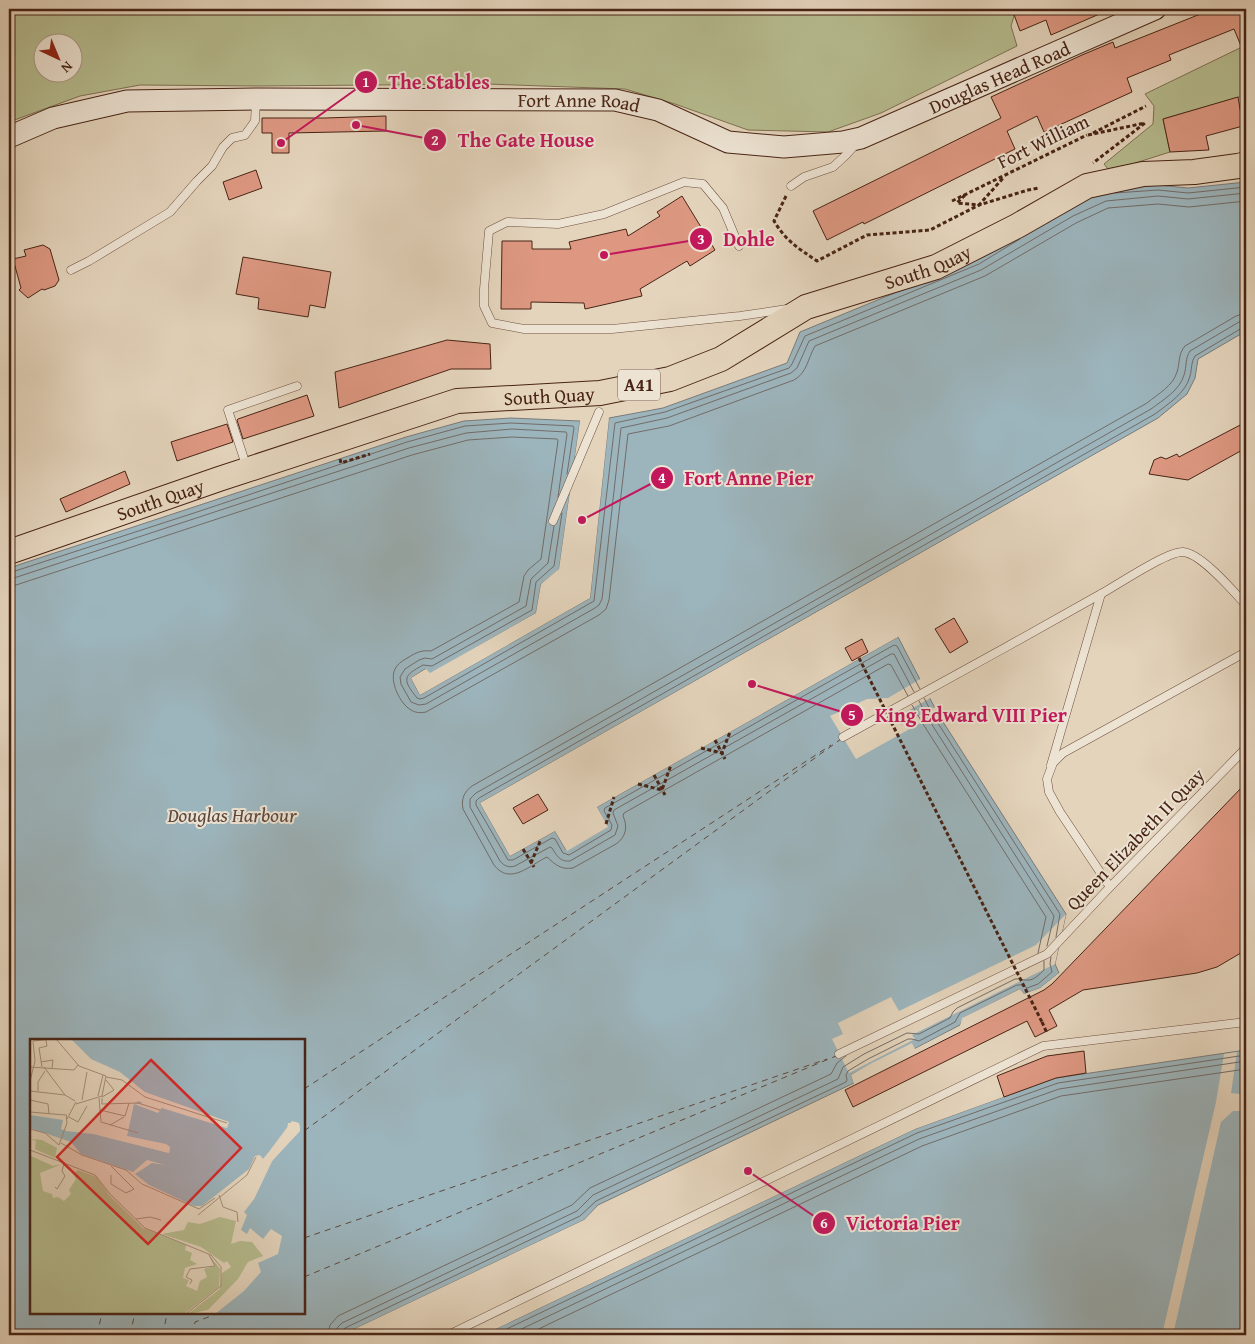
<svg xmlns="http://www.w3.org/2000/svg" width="1255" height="1344" font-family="'Gentium Book Plus',serif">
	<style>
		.green { fill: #b6bc8f; stroke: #7f7052; fill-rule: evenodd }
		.water { fill: #9cb5bd; stroke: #7a7b7a; fill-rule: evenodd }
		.pier { fill: #e4d4bc }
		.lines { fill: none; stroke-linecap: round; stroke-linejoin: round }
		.shore { stroke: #726c69; stroke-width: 1 }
		.ferry { stroke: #5d483f; stroke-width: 1; stroke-dasharray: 6 5; stroke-linecap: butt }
		.building { fill: #de9882; stroke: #482415 }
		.service-casing { stroke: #6f503f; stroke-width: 9 }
		.secondary-casing { stroke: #482415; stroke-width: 23 }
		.primary-casing { stroke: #482415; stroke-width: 26 }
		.path { stroke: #482415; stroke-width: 3; stroke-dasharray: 4 2.5; stroke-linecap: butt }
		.service { stroke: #ede3d3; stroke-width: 8 }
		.secondary { stroke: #ede3d3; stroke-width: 21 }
		.primary { stroke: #e4d4bc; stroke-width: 24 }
		.path-bridge { stroke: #482415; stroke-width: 3; stroke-dasharray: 4 2.5; stroke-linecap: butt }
		.labels { text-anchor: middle; stroke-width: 4; stroke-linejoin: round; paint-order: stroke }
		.shield { fill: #ede3d3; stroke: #7a5d4e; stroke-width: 1 }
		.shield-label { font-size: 18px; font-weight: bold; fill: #482415 }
		.street-label { font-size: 19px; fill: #482415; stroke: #ede3d3 }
		.water-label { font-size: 20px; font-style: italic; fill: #5d483f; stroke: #ede3d3 }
		.inset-river { fill: none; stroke: #9cb5bd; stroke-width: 2.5 }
		.inset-road { fill: none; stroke: #a68e79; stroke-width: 1 }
		.view { fill: #d62828; fill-opacity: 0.15; stroke: #d62828; stroke-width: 2.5 }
		.inset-edge { fill: none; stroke: #482415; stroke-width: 2.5 }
		.leader { fill: none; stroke: #c2185b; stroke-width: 2 }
		.callout-dot { fill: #c2185b; stroke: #ede3d3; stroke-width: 2 }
		.mark-label { font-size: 15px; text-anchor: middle; font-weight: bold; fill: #fff }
		.callout-label { font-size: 20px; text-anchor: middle; font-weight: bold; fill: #c2185b; stroke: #ede3d3; stroke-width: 4; stroke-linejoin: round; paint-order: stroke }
	</style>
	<rect width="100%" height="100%" fill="#e4d4bc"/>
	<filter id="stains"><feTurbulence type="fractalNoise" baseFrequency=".004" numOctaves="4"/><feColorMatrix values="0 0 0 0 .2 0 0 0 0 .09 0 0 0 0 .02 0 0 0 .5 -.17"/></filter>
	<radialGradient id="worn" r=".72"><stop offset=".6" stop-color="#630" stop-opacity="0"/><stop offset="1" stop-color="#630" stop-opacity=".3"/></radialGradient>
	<g class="green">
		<path d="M9,9H1016L1011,26L1017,46L881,113L828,132L748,130L675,104L625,89L487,84L258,86L140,85L80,96L9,122ZM42,42H72V72H42Z"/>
		<polygon points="1246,45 1246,95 1163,119 1170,152 1132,164 1108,169 1104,164 1153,124 1154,106 1145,94"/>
	</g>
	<g class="water">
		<path d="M1246,182V331L1198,359L1195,378L1187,394L1158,418L480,803L510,856L555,831L566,850L607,827L597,807L898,637L938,714L1066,914L1055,964L1059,973L1040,988L1024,994L1020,989L963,1018L960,1025L914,1049L912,1044L851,1075L854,1083L598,1205L584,1220L342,1335H9V568L406,437L464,421L511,418L580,421L559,570L541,584L536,613L430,674L425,669L411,678L420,695L590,598L609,418L663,408L787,363L800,332L977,259L1102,190L1158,185L1188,188ZM31,1040H304V1313H31Z"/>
		<polygon points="1246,1050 1246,1335 483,1335 915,1129 1056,1078"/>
	</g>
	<g class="pier">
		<polygon points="609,418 590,598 420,695 411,678 426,669 430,673 536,613 541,584 559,569 580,421 583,421 561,570 543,586 539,615 431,676 428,676 425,672 414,679 421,691 588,597 607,419"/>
		<polygon points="1103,450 1104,452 484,804 511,853 555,828 557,829 568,847 604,826 594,808 595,805 897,635 898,637 597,807 608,827 567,851 555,831 510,856 480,803"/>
		<polygon points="922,678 932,697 897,717 901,725 937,706 940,712 856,759 830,716 867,699 888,698"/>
		<polygon points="1066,914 1055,964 912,1035 915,1039 849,1073 832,1039 843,1034 838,1023 891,997 899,1011 1036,945"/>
		<polygon points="1059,973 1059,976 1041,990 1024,997 1019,992 965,1020 962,1028 915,1051 913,1051 910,1047 871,1066 854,1076 857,1083 856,1086 600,1208 585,1223 348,1335 342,1335 584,1220 598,1206 854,1084 851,1075 870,1064 912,1043 915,1049 960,1026 962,1018 1020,989 1024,994 1040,988"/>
		<polygon points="1237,1052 1231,1093 1246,1095 1246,1111 1233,1111 1221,1122 1173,1335 1162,1335 1216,1102 1224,1054"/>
		<polygon points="1073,1075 1056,1078 915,1129 483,1335 480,1335 482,1333 914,1126 1055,1076"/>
	</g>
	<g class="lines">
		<g class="shore">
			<polyline points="1115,193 1158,190 1188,193 1246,187"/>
			<path d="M562,513L554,566L536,582L532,610L432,666L423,665C403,676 402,679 417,698L420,699L424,698L594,601L615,423L665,412L789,368L792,364L805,336L979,264L1020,239"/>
			<polyline points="554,526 548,563 531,579 526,606 432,659 425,658 419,660 405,669 400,677 401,684 411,702 419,705 426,704 595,608 599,605 602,599 621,428 667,418 791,373 797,368 809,341 981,270 1073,216 1106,201 1158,196 1188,199 1246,193"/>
			<polyline points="9,573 197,512 407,442 465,426 511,423 573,426 574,428 567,474"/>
			<polyline points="9,579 14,578 409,448 466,433 512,429 566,432 567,434 558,497"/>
			<path d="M9,586L16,585L412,455L468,440L512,437L557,439L558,441L541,559L528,570L524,576L519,602L431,651C422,650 417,652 409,657C404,660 398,663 395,669C389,681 400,704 411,710C416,713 420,713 426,712L599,615L606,609L609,600L628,434L669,426L794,380C807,373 808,358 815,346L985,276L1076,223L1108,208L1158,204L1189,207L1246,201"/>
			<path d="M920,689L897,646L894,645L605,808L604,811L612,825L611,830L569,855L563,853L555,839L552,838L513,860H508L476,805V801L479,798L1155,414C1168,404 1186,393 1190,376C1192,369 1191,362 1195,356L1242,328L1246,327"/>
			<path d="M914,692L894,654H891L614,810L613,813L618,826L615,835L570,861C560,862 557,856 552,848L550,847L515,866C509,868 504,866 500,861L470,807V799L476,793L1151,409C1163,400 1180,390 1184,375C1187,366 1185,358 1190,351L1239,322L1246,321"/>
			<path d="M908,696L891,665L888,664L624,813L623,816C628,827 626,837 616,844L573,868C560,870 555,864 547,857C530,865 510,886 494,865L463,809C461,799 464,792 472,786L1147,403C1158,394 1173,386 1177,372C1180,363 1178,354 1185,346L1236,316L1246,313"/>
			<polyline points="924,698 934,717 1060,914 1056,937"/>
			<polyline points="919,701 929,720 1054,916 1047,946"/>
			<polyline points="912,705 923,724 1046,917 1038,953"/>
			<polyline points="328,1335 330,1325 338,1316 572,1205 590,1188 831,1074 837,1063 846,1056"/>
			<path d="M335,1335L337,1328L342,1323L577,1211L593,1195L838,1079L843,1067L864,1054L907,1033L919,1034L950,1018L953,1012L957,1008L1015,979C1020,978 1024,981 1029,980C1034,980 1040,974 1044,970V961"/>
			<polyline points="342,1335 342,1331 345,1328 580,1216 596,1201 846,1082 847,1080 846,1075 848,1071 868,1059 908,1039 912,1039 919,1041 955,1022 960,1013 1017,985 1022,985 1027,988 1038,984 1052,972 1050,964 1051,957"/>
			<polyline points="494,1335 917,1133 1058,1083 1246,1055"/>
			<polyline points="509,1335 919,1139 1059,1089 1246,1061"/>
			<polyline points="526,1335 922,1146 1061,1096 1246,1069"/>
		</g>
		<g class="ferry">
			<polyline points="304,1089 831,745"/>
			<polyline points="304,1131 841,739"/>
			<polyline points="304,1238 827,1059"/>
			<polyline points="304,1277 836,1056"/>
			<polyline points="97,1335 102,1313"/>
			<polyline points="130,1335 135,1313"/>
			<polyline points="163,1335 167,1313"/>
			<polyline points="193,1335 195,1322 219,1313"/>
		</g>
	</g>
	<g class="building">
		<polygon points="1012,9 1111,9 1051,35 1046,20 1020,31"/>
		<polygon points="1213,9 1246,9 1246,58 1234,29 1169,55 1171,60 1127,78 1132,92 1044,132 1037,116 1007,131 1015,149 864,224 863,222 827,240 813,211 1001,118 991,97 1082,55 1113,42 1115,48"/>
		<polygon points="1238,97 1243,126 1206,136 1209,150 1170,152 1163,119"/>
		<polygon points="386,116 386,131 289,133 289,153 272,153 272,133 262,133 262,118 325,118"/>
		<polygon points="256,170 262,188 229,200 223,182"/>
		<polygon points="682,196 715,250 690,266 687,261 640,289 642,296 585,309 584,303 531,302 531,309 501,309 502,241 532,241 532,249 571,249 569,242 626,229 628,236 660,216 657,212"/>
		<polygon points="43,245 50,249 59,280 55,286 44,290 42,289 28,298 19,290 21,288 13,259 26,256 24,250"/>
		<polygon points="243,257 331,272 325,308 310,305 308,317 258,309 259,298 236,294"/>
		<polygon points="447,340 490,344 491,369 451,369 339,408 335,372"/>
		<polygon points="307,395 314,416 243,439 237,420 238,419"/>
		<polygon points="1246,422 1246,448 1188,480 1149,474 1154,460 1161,457 1166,459 1177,454 1179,457"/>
		<polygon points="227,424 233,442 177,461 171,442"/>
		<polygon points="125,471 130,484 66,512 60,499"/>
		<polygon points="954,618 968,642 950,653 935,629"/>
		<polygon points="862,639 868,652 852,661 845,648"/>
		<polygon points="1246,783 1246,950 1217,967 1197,973 1083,990 1049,1010 1057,1026 1035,1037 1027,1021 853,1107 845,1090 1044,990 1052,984"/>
		<polygon points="538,794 548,810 523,824 513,808"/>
		<polygon points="1084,1051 1086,1073 1056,1078 1004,1097 997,1076 1047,1056"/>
	</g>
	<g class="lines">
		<defs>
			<g id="service">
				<polyline points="791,186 804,177 833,167 846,155 856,144"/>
				<polyline points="739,246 723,208 703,184 684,182 604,214 558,224 507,222 489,231 484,289 484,306 492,323 524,329 612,329 740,316 787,309"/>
				<polyline points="71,270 89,261 170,212 197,181 212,166 223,147 232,138 245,135 255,121 256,101"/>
				<polyline points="247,468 228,410 297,386"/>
				<polyline points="553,521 599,412"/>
				<path d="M843,737C929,690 1014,643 1099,595C1116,586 1167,551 1183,552C1201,553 1234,592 1246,605"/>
				<polyline points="1051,765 1101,594"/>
				<polyline points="1110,887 1060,812 1049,792 1047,779 1053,763 1063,753 1246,652"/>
				<polyline points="839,1054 1047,954 1110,887 1246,748"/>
				<polyline points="448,1335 1043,1046 1246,1022"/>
			</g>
			<g id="secondary">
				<path id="s1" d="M9,137L53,118L127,101L256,99L615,100L658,110L728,142L784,147L843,142L861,138L1155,9"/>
			</g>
			<g id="primary">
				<path id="s2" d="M9,552L219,479L457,401L600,393L670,379L721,359L806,307L936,267L1017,226L1087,186L1143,174L1194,172L1238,166L1246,164"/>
			</g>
		</defs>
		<use href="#service" class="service-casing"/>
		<use href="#secondary" class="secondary-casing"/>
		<use href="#primary" class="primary-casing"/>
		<g class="path">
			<polyline points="1093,133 1146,106"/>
			<polyline points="1088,135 1145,123 1093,163"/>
			<polyline points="965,195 957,203 979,205 1004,177"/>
			<path d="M786,196L774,221C786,241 798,248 817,261L867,235L930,230L979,205L1028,190L1039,188"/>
			<polyline points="952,201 1087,135"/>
			<polyline points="340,459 341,463 370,454"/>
			<polyline points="715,740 725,759"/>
			<polyline points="701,748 722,753 730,732"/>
			<polyline points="654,775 665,795"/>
			<polyline points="638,784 662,790 671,765"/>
			<polyline points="606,824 614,797"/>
			<polyline points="523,849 534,867"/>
			<polyline points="531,863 541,839"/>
			<polyline points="1042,1022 1046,1031 1046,1033"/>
		</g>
		<use href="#service" class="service"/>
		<use href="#secondary" class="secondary"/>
		<use href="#primary" class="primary"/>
		<polyline class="path-bridge" points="859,658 1042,1022"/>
	</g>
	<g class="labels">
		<rect class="shield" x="618" y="369.5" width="42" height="31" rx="4"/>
		<g class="shield-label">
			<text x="639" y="391">A41</text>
		</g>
		<g class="street-label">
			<text dy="7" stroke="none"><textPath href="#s1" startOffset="1018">Douglas Head Road</textPath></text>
			<text dy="7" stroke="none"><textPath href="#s1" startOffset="576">Fort Anne Road</textPath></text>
			<text transform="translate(1043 141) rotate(-26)" y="7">Fort William</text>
			<text dy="7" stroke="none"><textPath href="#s2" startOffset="970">South Quay</textPath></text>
			<text dy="7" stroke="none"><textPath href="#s2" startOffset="565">South Quay</textPath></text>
			<text dy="7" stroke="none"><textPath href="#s2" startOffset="160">South Quay</textPath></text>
			<text transform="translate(1135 839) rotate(-46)" y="7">Queen Elizabeth II Quay</text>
		</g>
		<g class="water-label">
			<text x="232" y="822">Douglas Harbour</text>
		</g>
	</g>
	<g transform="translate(30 1039)">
		<rect width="275" height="275" fill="#e4d4bc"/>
		<path d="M0,100L12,101L27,109L25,119L5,110L6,102ZM1,117L23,127L32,125L10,134L13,152L22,155L23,159L28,158L34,162L41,155L39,151L46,140L43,135L48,131L67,138L79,156L113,189L156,206L155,211L162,214L160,221L167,225L155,229L153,239L159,241L156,247L167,252L170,242L177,238L174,230L185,227L180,217L190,230L189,248L154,275H0ZM190,178L206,182L201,205L210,202L222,203L233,217L218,223L208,240L178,271L158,275L190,250L192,234L201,228L197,222L194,224L171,208L132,195L154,191L158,183L170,185Z" fill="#b6bc8f"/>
		<path d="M41,0H275V275H185L214,252L231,233L228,224L248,215L252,197L241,190L233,200L220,189L217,195L211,191L217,176L214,173L224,160L242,122L270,92L269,84H258L257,92L233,120L230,116L225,117L219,130L172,167H164L119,146L105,135L122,124L135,126L117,121L103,133L51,115L41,103L0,89V76L33,81L31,90L36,92L63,95L139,114L140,108L136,105L97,97L104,65L109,62L197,89L198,83L116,54L90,33L61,20Z" fill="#9cb5bd"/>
		<path d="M115,53L199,83L197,89L132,68L128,74L104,65L113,64L109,62L112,60L195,86L129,63L113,55ZM262,82L269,84L270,91L242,122L224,160L211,173L240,121L268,91L267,86H260L259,94L232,122ZM70,94L137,111L97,97L140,108L139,114L69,96Z" fill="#e4d4bc"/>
		<path class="inset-river" d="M131,71L194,101L275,45M143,76L195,97L275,40M109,94L193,105L275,50M123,97L192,110L275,56"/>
		<path class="inset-road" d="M26,0L49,27L76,37L72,57M3,2L22,0M11,23L23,21L22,29M0,28L44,31L48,26M12,28L9,9L17,7L16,1M14,28L35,56M76,38L92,41L115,58L197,84M0,42L5,22L3,2M0,52L35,56L45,62M8,52V43L15,32M68,57L73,36M72,58L84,51L76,41M69,59L71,83L108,94M72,59V65L108,64L130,71M0,61L18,65L19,75M52,61L57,33M46,65L72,57M70,71L95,77L99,64M0,73L35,76M39,78L48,83L57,67M37,80L46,63M80,86L94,78M0,90L15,94L29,106M31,104L52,116L96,131L112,145L169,170M29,106L37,84L36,75M0,111L65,136L80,155L115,189L181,216L191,228V247L156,275M81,127L104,150L96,154L81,145V136M25,148L27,150L35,137L32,132L34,124M189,156L193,168L207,173L208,183M169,170L185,159M168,176L217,136L226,118M106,180L120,178L131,181M160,245L162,241L156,238L160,230L185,227L179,216"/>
		<path class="view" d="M121,21L211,109L118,205L27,118Z"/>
		<rect width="275" height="275" class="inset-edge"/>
	</g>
	<path class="leader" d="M281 143L366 82M356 125L435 140M604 255L701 239M582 520L662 478M752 684L852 715M748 1171L824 1223"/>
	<g class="callout-dot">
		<circle cx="281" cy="143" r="5"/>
		<circle cx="356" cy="125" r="5"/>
		<circle cx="604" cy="255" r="5"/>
		<circle cx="582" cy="520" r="5"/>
		<circle cx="752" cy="684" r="5"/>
		<circle cx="748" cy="1171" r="5"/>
		<circle cx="366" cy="82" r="12"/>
		<circle cx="435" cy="140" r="12"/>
		<circle cx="701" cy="239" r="12"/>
		<circle cx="662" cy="478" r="12"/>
		<circle cx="852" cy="715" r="12"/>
		<circle cx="824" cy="1223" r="12"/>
	</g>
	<g class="mark-label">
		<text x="366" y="87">1</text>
		<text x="435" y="145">2</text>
		<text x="701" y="244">3</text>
		<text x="662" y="483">4</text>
		<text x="852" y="720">5</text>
		<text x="824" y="1228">6</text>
	</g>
	<g class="callout-label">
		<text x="439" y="89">The Stables</text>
		<text x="526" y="147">The Gate House</text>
		<text x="749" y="246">Dohle</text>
		<text x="749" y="485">Fort Anne Pier</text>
		<text x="971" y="722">King Edward VIII Pier</text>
		<text x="903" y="1230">Victoria Pier</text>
	</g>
	<rect width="1255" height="1344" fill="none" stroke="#e4d4bc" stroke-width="30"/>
	<rect x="10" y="10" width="1235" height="1324" fill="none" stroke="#482415" stroke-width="2.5"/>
	<rect x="15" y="15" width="1225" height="1314" fill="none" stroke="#482415"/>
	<g transform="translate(58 58) rotate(136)"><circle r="24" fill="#ede3d3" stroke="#ab9787"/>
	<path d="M0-4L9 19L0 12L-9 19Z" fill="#8f2418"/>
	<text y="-8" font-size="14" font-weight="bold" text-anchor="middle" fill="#482415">N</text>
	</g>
	<rect width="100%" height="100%" filter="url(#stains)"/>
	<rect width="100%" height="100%" fill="url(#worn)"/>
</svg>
